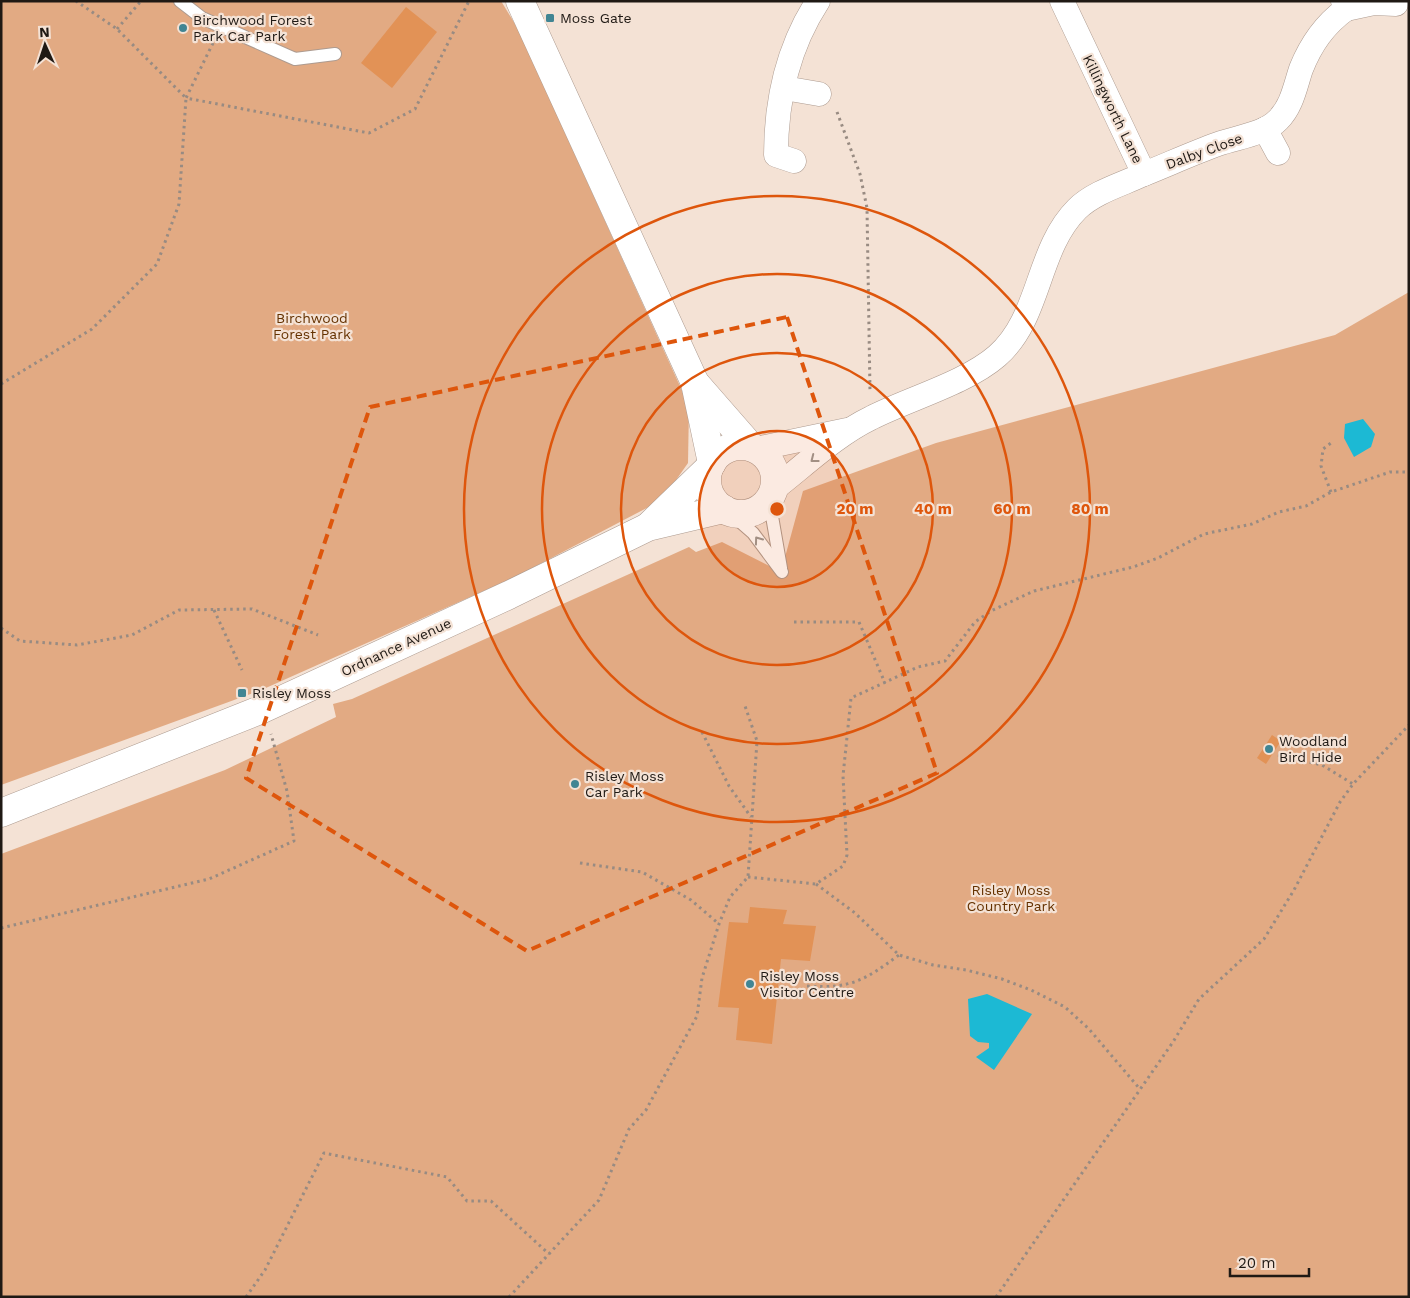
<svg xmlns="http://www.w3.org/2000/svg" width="1410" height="1298" font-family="'Work Sans',sans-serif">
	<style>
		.green { fill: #e2aa83 }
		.water { fill: #1cb9d4 }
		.building { fill: #e29256 }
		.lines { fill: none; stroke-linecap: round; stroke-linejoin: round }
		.lane-casing { stroke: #ad9b90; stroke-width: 14 }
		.street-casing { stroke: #ad9b90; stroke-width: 25 }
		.secondary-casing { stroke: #ad9b90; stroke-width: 29 }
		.path { stroke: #988b82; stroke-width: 3; stroke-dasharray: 2.5 4; stroke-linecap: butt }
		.lane { stroke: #fff; stroke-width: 12 }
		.street { stroke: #fff; stroke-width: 24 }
		.secondary { stroke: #fff; stroke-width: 28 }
		.oneway { stroke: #9a9895 }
		.marked { fill: none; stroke: #de560c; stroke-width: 4; stroke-dasharray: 10 6; stroke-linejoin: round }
		.ring { fill: none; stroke: #de560c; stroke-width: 2.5 }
		.poi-dot { fill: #418593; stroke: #f4e2d5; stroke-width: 2 }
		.labels { text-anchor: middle; stroke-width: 4.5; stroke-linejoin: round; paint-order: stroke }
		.poi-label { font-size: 14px; fill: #1f1914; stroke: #f4e2d5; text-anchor: start }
		.street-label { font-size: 14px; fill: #1f1914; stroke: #f4e2d5 }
		.park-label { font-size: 14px; fill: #653200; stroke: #f4e2d5 }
		.centre { fill: #de560c; stroke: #f4e2d5; stroke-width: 2.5 }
		.ring-label { font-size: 15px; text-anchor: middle; font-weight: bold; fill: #de560c; stroke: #f4e2d5; stroke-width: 4.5; stroke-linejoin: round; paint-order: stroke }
	</style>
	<rect width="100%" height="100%" fill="#f4e2d5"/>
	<g class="green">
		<polygon points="1,1 501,1 517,27 689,406 688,463 662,500 513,578 259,691 1,785"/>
		<polygon points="1409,292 1409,1297 1,1297 1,854 225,770 336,717 333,704 352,699 689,547 696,552 722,542 781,572 803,491 936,443 1335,335"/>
	</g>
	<g class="water">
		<polygon points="1363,419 1375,434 1371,447 1354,457 1344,438 1345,424"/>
		<polygon points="987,994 1032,1014 994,1070 976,1057 989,1048 989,1043 978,1042 970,1036 968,999"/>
	</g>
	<g class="building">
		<polygon points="406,7 437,32 392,88 361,63"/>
		<polygon points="1272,735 1281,741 1266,764 1257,758"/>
		<polygon points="750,907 787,910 783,924 816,926 810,961 781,959 772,1044 736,1040 739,1008 718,1007 729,922 748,923"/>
	</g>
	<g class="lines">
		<defs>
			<g id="lane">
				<polyline points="180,1 202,18 295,59 335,54"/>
				<polyline points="769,499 781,568"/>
				<polyline points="729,512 753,533 782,572"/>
			</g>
			<g id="street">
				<polyline points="1343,1 1346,9 1374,3 1396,4"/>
				<polyline points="784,88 819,94"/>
				<polyline points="1265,129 1278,153"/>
				<path d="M794,161L776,155C776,100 788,47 818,1"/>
				<path d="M1144,174C1169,164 1193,153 1218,144C1237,137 1263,135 1278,120C1292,106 1295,87 1301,69C1311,44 1324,25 1346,9"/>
				<polyline points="756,449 847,430"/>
				<path d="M774,489C805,465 836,435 871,418C908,399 966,383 997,356C1041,318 1036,250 1077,209C1094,192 1123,184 1144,174L1062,1"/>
			</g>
			<g id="secondary">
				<polyline points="520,1 695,383 712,463"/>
				<polyline points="696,384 751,447"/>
				<circle cx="741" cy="480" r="34"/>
				<polyline points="649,526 709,468"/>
				<polyline points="1,813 260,710 509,595 648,527 724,509"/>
			</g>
		</defs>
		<use href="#lane" class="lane-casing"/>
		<use href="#street" class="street-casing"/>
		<use href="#secondary" class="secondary-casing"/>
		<g class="path">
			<polyline points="117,29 141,1"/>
			<polyline points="213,43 186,98 369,133 415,109 469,1"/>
			<polyline points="837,112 860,174 867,208 870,391"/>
			<polyline points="1,384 92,329 157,264 179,204 186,98 117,29 76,1"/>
			<polyline points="1331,492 1321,466 1323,449 1331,443"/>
			<polyline points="214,610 242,670"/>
			<polyline points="794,622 859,622 885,683"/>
			<polyline points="1,628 20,641 77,645 132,635 179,610 252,609 318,635"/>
			<polyline points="702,732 729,786 751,817"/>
			<polyline points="1278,755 1322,765 1353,784"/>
			<polyline points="580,863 642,872 691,900 719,924"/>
			<polyline points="748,877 816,884 843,866 847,855 843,776 851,698 918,667 945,661 975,622 991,611 1034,591 1133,567 1158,558 1204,534 1252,524 1279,512 1306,506 1331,492 1390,472 1409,472"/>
			<polyline points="816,884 855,913 899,955 933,965 966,970 1002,979 1031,990 1065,1007 1089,1029 1139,1088"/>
			<polyline points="1,928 209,879 294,841 287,791 271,734"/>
			<path d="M807,986C851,989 865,980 899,955"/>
			<polyline points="246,1297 265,1270 324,1153 447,1177 467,1201 491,1201 549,1254"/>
			<polyline points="509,1297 599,1200 629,1129 646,1110 697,1016 702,978 719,924 730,897 748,877 757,741 744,703"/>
			<polyline points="996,1297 1173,1042 1199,999 1264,939 1294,890 1340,802 1353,784 1409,725"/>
		</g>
		<use href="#lane" class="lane"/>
		<use href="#street" class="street"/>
		<use href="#secondary" class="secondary"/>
	</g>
	<defs><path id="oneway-chevron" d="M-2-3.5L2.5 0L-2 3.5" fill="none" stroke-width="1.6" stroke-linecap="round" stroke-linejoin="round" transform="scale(1.25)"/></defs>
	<g class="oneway">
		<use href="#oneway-chevron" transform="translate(814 459) rotate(142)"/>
		<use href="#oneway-chevron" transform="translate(758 540) rotate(-126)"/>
	</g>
	<path class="marked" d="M787,317L937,773L527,951L246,778L370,407Z"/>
	<circle cx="777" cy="509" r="78" fill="#de560c" fill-opacity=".12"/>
	<g class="ring">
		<circle cx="777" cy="509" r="78"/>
		<circle cx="777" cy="509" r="156"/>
		<circle cx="777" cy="509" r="235"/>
		<circle cx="777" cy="509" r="313"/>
	</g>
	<g class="poi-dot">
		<rect x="545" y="13" width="10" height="10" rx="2.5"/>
		<circle cx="183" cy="28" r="5"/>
		<rect x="237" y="688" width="10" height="10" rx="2.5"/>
		<circle cx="1269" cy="749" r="5"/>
		<circle cx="575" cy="784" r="5"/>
		<circle cx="750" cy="984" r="5"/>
	</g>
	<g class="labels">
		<g class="poi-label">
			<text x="560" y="23">Moss Gate</text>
			<text x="193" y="25">Birchwood Forest<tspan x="193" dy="16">Park Car Park</tspan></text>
			<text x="252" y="698">Risley Moss</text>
			<text x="1279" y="746">Woodland<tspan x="1279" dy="16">Bird Hide</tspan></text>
			<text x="585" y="781">Risley Moss<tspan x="585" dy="16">Car Park</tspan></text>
			<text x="760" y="981">Risley Moss<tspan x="760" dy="16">Visitor Centre</tspan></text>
		</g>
		<g class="street-label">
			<text transform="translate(1113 109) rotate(64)" y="5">Killingworth Lane</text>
			<text transform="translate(1204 151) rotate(-20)" y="5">Dalby Close</text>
			<text transform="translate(396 647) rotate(-25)" y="5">Ordnance Avenue</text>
		</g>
		<g class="park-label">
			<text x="312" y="323">Birchwood<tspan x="312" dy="16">Forest Park</tspan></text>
			<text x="1011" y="895">Risley Moss<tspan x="1011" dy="16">Country Park</tspan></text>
		</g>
	</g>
	<circle cx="777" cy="509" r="8" class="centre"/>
	<g class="ring-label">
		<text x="855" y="514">20 m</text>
		<text x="933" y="514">40 m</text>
		<text x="1012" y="514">60 m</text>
		<text x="1090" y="514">80 m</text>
	</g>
	<rect width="1410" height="1298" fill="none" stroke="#1f1914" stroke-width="5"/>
	<g transform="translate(45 45) rotate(357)" stroke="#f4e2d5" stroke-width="4" paint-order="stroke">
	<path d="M0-4L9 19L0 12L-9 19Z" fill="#1f1914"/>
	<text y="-8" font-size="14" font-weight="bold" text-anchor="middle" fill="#1f1914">N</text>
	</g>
	<path d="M1230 1268v8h79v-8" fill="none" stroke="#1f1914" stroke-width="2.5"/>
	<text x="1238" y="1268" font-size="15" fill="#1f1914" stroke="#f4e2d5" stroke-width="4" paint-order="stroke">20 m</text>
</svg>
